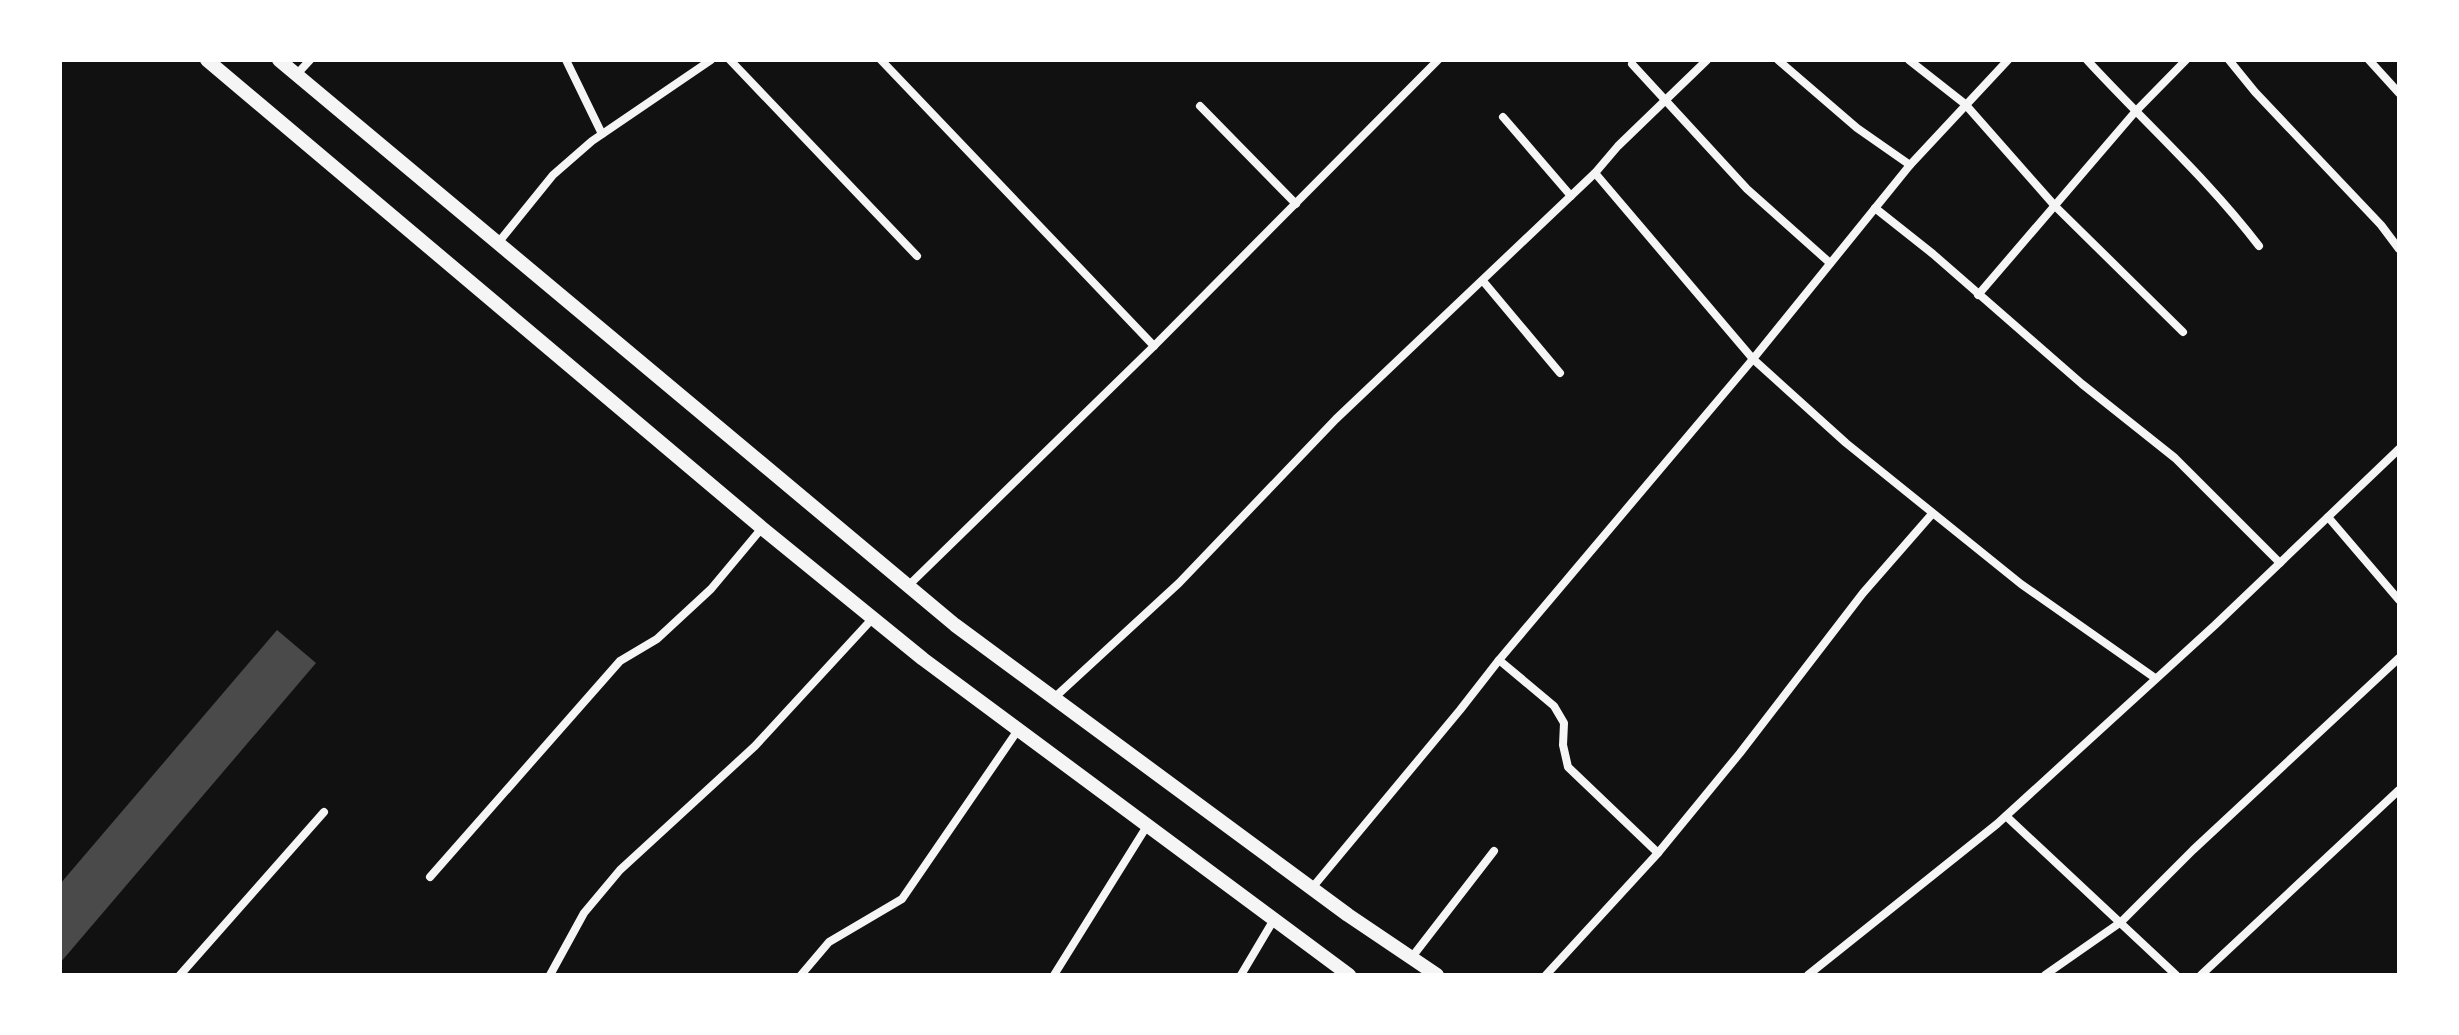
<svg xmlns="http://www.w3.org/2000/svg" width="2459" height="1035" font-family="Overpass,sans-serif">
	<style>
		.building { fill: #4a4a4a }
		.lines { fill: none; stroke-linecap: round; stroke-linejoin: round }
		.minor { stroke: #f5f5f5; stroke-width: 8 }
		.primary { stroke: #f5f5f5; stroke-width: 14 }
	</style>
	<rect width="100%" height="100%" fill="#111"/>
	<polygon class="building" points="277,630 316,663 60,963 60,884"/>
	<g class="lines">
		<g class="minor">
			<polyline points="566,60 602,134"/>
			<polyline points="730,60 917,256"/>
			<polyline points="881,60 1154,346"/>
			<polyline points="1778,60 1857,128 1910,165"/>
			<polyline points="1909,60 1965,104 2055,206 2183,332"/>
			<path d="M2087,60C2144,122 2208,179 2259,246"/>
			<polyline points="2229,60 2255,92 2381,225 2399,249"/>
			<polyline points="2369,60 2399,93"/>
			<polyline points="1632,64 1747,189 1830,263"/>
			<polyline points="297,74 310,60"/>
			<polyline points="1200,106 1296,204"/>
			<polyline points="1503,117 1571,196"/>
			<polyline points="1595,173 1753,359 1846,443 2021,584 2155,678"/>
			<polyline points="1875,208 1933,254 2082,384 2175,458 2280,563"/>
			<polyline points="498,243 553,175 592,141 711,60"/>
			<polyline points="1483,281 1560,373"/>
			<polyline points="1978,295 2135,112 2186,60"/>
			<polyline points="2328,517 2399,600"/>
			<polyline points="908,586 1154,346 1438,60"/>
			<polyline points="1499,660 1554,706 1564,723 1563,745 1568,767 1658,853"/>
			<polyline points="1054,698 1179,583 1336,419 1595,173 1618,146 1707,60"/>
			<polyline points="2006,816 2176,975"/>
			<polyline points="430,877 620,661 657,639 711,589 762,528"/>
			<polyline points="1312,888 1460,710 1499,660 1753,359 1910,165 2008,60"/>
			<polyline points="1412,957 1494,851"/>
			<polyline points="180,975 324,812"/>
			<polyline points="550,975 584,913 620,870 755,746 873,618"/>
			<polyline points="801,975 829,942 902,899 1018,730"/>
			<polyline points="1054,975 1147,826"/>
			<polyline points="1241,975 1273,921"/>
			<polyline points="1546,975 1658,853 1740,753 1863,593 1932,514"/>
			<polyline points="1808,975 1997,824 2215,625 2399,449"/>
			<polyline points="2045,975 2121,922 2193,850 2399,658"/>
			<polyline points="2201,975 2399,790"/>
		</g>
		<g class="primary">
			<polyline points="207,60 762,528 923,659 1349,975"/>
			<polyline points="279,60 955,625 1348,915 1437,975"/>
		</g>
	</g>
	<rect width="2459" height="1035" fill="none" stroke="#ffffff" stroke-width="124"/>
</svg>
